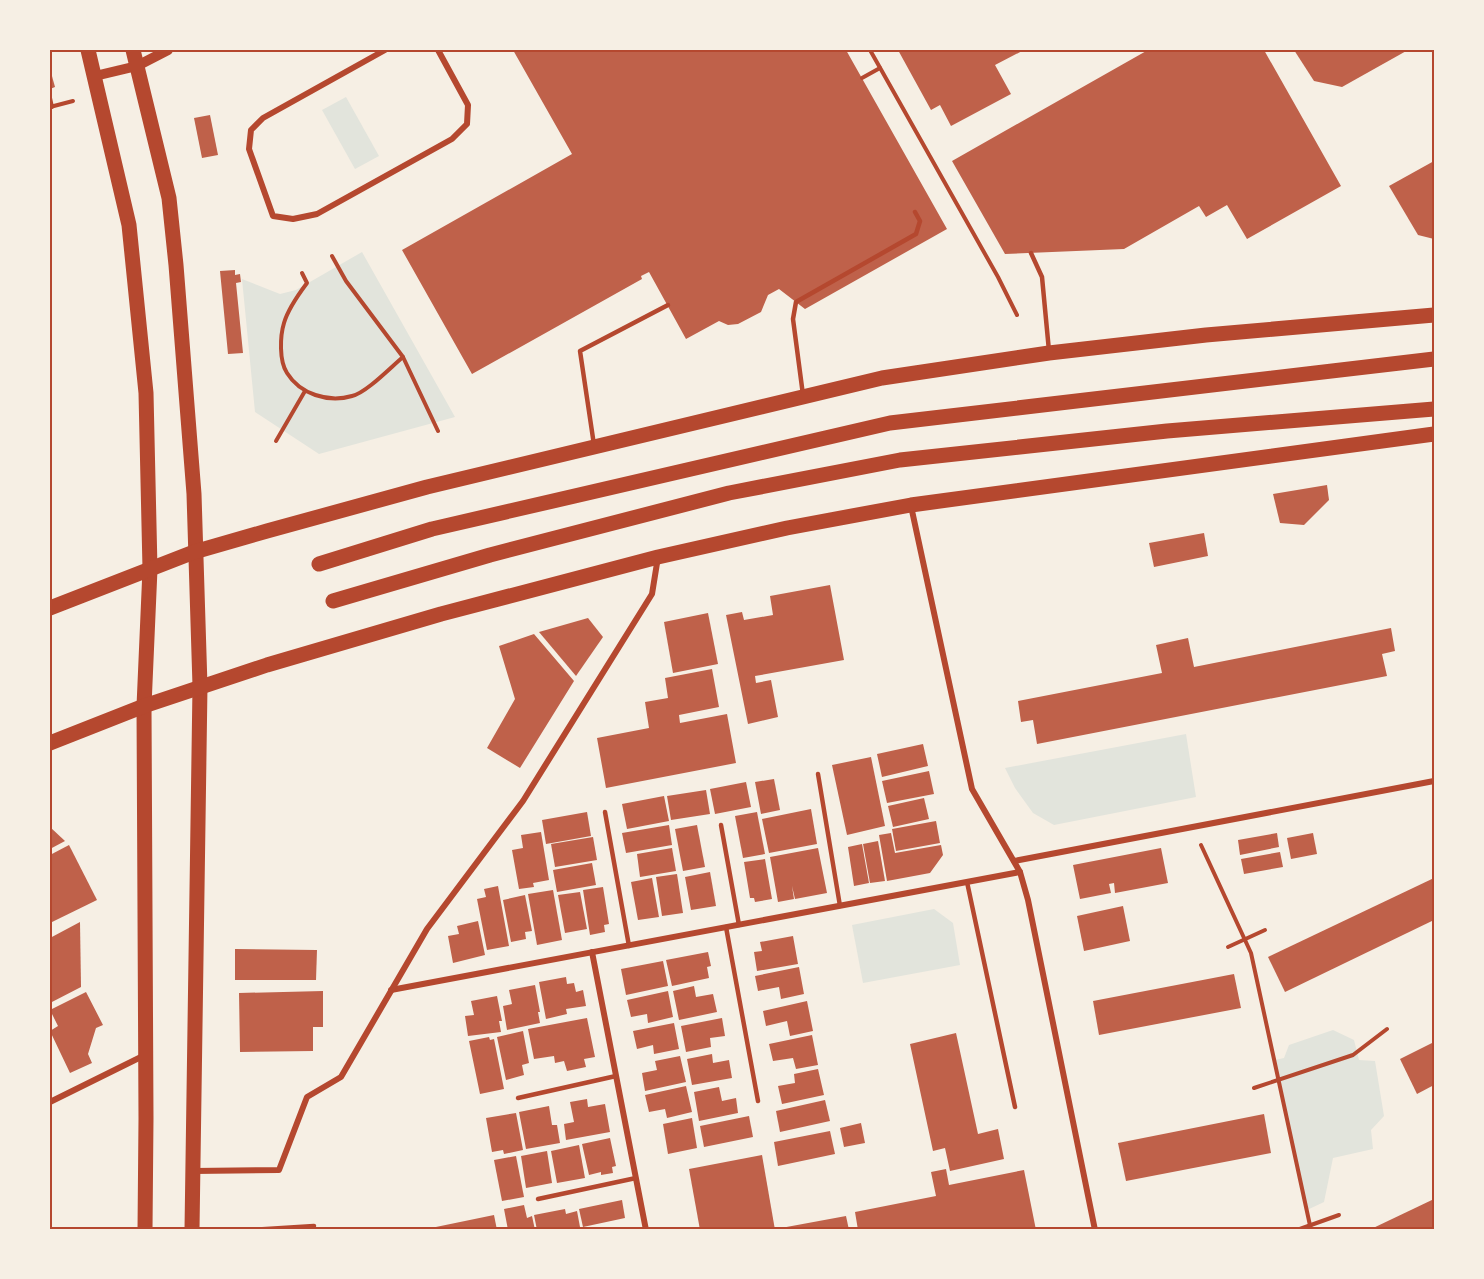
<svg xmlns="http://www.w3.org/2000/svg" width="1484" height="1279" font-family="Helvetica,sans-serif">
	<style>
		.green { fill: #e2e4dc }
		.building { fill: #bf614a }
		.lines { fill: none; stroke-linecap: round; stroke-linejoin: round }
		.path { stroke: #b5482f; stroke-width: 4 }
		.service { stroke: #b5482f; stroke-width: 4.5 }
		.minor { stroke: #b5482f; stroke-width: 6 }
		.tertiary { stroke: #b5482f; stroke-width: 10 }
		.primary { stroke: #b5482f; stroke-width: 15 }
		.neatline { fill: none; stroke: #b5482f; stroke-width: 2 }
	</style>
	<rect width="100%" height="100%" fill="#f6efe4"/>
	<g class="green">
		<polygon points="346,97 379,156 355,169 322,110"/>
		<polygon points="362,252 455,417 319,454 255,412 242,279 280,294 296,290"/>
		<polygon points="1186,734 1196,797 1054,825 1033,813 1015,788 1005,768"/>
		<polygon points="934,909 953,923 960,965 863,983 852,925"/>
		<polygon points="1333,1030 1354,1040 1359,1060 1375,1061 1384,1116 1371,1130 1373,1149 1333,1158 1324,1202 1307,1210 1275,1060 1284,1058 1289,1045"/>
	</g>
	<g class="building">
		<polygon points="513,50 846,50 947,229 805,309 779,289 768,295 761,312 738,324 728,325 719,321 686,339 649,272 641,276 642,279 472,374 402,250 572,154"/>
		<polygon points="898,50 1024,50 995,65 1011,94 951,126 940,105 931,110"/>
		<polygon points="1148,50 1264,50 1341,186 1247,239 1227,205 1206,217 1199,206 1124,249 1005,254 952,161"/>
		<polygon points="1294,50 1408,50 1342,87 1314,81"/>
		<polygon points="50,69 55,87 50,89"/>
		<polygon points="210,115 218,155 202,158 194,118"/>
		<polygon points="1434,161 1434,239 1418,235 1389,186"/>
		<polygon points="235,270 235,275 240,274 241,282 236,283 243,353 228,354 220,271"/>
		<polygon points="1327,485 1329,500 1304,525 1280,523 1273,494"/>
		<polygon points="1204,533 1208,556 1154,567 1149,543"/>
		<polygon points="830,585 844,660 755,676 756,683 771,680 778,717 748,724 726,615 742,612 744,620 773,615 770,596"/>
		<polygon points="708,613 718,664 673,673 664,622"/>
		<polygon points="588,618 603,637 576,676 539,632"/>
		<polygon points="1391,628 1395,651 1382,654 1387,676 1037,744 1033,720 1021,722 1018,701 1162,673 1156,645 1188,638 1194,667"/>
		<polygon points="534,634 574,681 520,768 487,748 515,699 499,646"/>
		<polygon points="712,669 719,707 679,715 680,723 727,714 736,763 606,788 597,738 649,728 645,702 668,698 665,678"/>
		<polygon points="923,744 928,766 882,777 877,754"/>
		<polygon points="871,757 885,826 847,835 832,765"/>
		<polygon points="929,771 934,794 887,803 882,781"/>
		<polygon points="774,779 780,810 761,814 755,782"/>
		<polygon points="746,782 751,807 715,814 710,789"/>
		<polygon points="706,790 710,814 671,820 667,796"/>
		<polygon points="664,796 669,821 627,829 622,804"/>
		<polygon points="924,798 929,819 893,827 888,806"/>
		<polygon points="811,809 817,844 769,853 762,819"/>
		<polygon points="587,812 591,836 546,844 542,820"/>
		<polygon points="757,812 765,854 743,858 735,816"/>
		<polygon points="936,821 940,843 896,851 892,829"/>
		<polygon points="669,825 672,845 626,853 622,833"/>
		<polygon points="697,825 705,867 683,871 675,829"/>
		<polygon points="50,827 65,841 50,849"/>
		<polygon points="541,832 549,880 533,883 534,887 519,889 512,850 523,848 521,835"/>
		<polygon points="891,833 895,853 941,845 943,855 930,873 887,881 879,835"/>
		<polygon points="1277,833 1279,847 1240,855 1238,840"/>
		<polygon points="1313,833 1317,854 1291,859 1287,838"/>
		<polygon points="593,837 597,860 555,867 551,844"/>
		<polygon points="878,841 885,881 870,883 863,844"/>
		<polygon points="862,844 869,883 854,886 848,847"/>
		<polygon points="69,845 97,900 50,923 50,855"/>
		<polygon points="672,848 676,871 640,877 637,854"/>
		<polygon points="818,848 827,893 795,899 792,886 794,899 778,902 770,857"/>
		<polygon points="1161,848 1168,883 1115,893 1114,883 1109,884 1111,893 1080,899 1073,865"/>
		<polygon points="1280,852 1283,867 1244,874 1241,859"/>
		<polygon points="765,859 772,899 755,902 754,898 750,898 744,862"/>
		<polygon points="592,863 596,885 557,892 553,870"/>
		<polygon points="710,872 716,906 691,910 685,877"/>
		<polygon points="677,874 683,913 662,916 656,877"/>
		<polygon points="652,878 659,917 638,920 631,882"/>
		<polygon points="1434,878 1434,920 1285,992 1268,957"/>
		<polygon points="498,886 509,946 487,950 477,899 486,897 484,889"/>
		<polygon points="603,887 609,924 604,925 605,932 590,935 583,890"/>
		<polygon points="553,890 562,940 537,945 528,894"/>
		<polygon points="580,892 587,929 565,933 558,895"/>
		<polygon points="525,895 532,931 525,932 526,939 511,942 503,900"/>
		<polygon points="1123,906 1130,941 1084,951 1077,916"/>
		<polygon points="478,921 485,955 453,963 448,936 459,934 457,926"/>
		<polygon points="80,922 81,987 50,1003 50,938"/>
		<polygon points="793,936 798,964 757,971 754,952 762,951 760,942"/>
		<polygon points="235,949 317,950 316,980 235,980"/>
		<polygon points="708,952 711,966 707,967 709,978 672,986 666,960"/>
		<polygon points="663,961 668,986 626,995 621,969"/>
		<polygon points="799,967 804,994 781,999 779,987 758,991 755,976"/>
		<polygon points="1234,974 1241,1008 1099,1035 1093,1001"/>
		<polygon points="566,977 567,984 574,983 576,992 583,990 586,1006 566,1009 567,1014 546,1019 539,982"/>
		<polygon points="535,985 540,1012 538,1012 540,1023 507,1030 503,1006 512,1004 509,990"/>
		<polygon points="694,986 696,997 713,994 717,1012 679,1020 673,991"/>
		<polygon points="323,991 323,1027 313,1027 313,1051 240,1052 239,993"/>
		<polygon points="668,991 673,1017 648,1023 647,1014 631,1017 627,1000"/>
		<polygon points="86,992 103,1025 96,1028 88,1054 92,1063 70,1073 50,1031 58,1026 50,1010"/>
		<polygon points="497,996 502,1021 499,1021 501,1032 468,1036 465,1016 474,1015 471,1001"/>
		<polygon points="807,1001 813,1031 790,1036 787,1021 766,1026 763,1011"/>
		<polygon points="587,1018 595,1057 584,1059 586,1067 567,1071 564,1061 555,1063 554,1056 534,1059 528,1029"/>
		<polygon points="722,1018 725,1036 710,1038 711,1047 686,1052 681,1026"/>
		<polygon points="674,1023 679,1049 654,1054 653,1045 637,1049 633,1031"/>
		<polygon points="523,1031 529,1063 522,1065 524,1075 506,1080 497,1037"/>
		<polygon points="956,1033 978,1134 998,1129 1004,1159 950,1171 945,1148 933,1151 910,1044"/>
		<polygon points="812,1035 818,1065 796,1069 793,1058 773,1061 769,1044"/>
		<polygon points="489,1037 490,1040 494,1039 504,1089 480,1094 469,1041"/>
		<polygon points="1434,1042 1434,1085 1417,1094 1400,1059"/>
		<polygon points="712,1054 713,1063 729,1060 732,1078 692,1085 687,1059"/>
		<polygon points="680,1056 686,1082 645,1091 642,1073 657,1070 655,1061"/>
		<polygon points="818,1069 824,1095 782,1104 778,1086 795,1083 794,1074"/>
		<polygon points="686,1086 692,1112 667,1118 665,1109 649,1112 645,1095"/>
		<polygon points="719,1087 722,1101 736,1098 738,1113 699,1121 694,1092"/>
		<polygon points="587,1099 588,1107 605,1104 610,1132 566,1140 564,1124 574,1122 570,1102"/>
		<polygon points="825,1100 830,1121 780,1132 776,1111"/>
		<polygon points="549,1106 552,1125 557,1125 560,1143 526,1149 519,1112"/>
		<polygon points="516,1113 523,1150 504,1154 503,1150 492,1152 486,1118"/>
		<polygon points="1264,1114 1271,1153 1126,1181 1118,1143"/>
		<polygon points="749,1116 753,1137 704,1147 700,1126"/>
		<polygon points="692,1118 697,1148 668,1154 663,1124"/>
		<polygon points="861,1123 865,1143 844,1147 840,1128"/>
		<polygon points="830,1131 835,1154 778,1166 774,1142"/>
		<polygon points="610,1138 616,1166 612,1167 613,1173 601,1175 601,1172 589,1175 582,1144"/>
		<polygon points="579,1145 585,1178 557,1183 551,1151"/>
		<polygon points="547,1151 552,1183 526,1188 521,1156"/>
		<polygon points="762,1155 775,1230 700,1230 689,1169"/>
		<polygon points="516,1156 524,1197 502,1201 494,1160"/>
		<polygon points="946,1169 949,1185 1024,1170 1036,1230 858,1230 855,1212 936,1196 931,1172"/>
		<polygon points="1434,1199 1434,1230 1369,1230"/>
		<polygon points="622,1200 625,1218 583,1227 579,1209"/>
		<polygon points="524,1205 527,1218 532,1216 535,1230 508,1230 504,1209"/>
		<polygon points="565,1209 566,1214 577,1211 580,1227 571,1230 537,1230 534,1215"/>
		<polygon points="494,1215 497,1230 431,1230 431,1228"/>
		<polygon points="846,1216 849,1230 781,1230 781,1228"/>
	</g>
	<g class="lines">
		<g class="path">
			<polyline points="870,50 998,277 1017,315"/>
			<polyline points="862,78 880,68"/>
			<polyline points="50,98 52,107"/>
			<polyline points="50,107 73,101"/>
			<polyline points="332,256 346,281 403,357 438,431"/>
			<path d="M302,273L307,283C298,295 288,309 284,323C280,336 279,361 287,373C300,394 328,403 352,396C366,393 391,367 403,357"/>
			<polyline points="276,441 305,391"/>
			<polyline points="1201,845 1251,953 1311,1230"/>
			<polyline points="1228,947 1265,930"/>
			<polyline points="1254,1088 1353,1055 1387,1029"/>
			<polyline points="1297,1230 1339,1215"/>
		</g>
		<g class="service">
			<polyline points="1031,253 1042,277 1049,351"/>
			<polyline points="803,395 793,319 796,302 916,234 920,221 915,212"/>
			<polyline points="594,445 580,351 668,305"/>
			<polyline points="818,774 840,906"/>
			<polyline points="605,812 629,946"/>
			<polyline points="721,825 739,925"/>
			<polyline points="967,882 1015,1107"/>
			<polyline points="726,927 758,1101"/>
			<polyline points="518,1098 616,1076"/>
			<polyline points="538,1199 636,1178"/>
			<polyline points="249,1230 314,1226"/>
		</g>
		<g class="minor">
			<polyline points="385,50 263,118 251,130 249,149 273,216 293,219 317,214 452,139 467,124 468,105 438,50"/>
			<polyline points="911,506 972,789 1020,872 1028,900 1095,1230"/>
			<polyline points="1014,861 1434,781"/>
			<polyline points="592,952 646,1230"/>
			<polyline points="391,990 1020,872"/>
			<polyline points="50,1102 145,1055"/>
			<polyline points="194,1171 279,1170 307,1097 341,1077 427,929 523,801 652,594 658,557"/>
		</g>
		<polyline class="tertiary" points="95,76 137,66 168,50"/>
		<g class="primary">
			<polyline points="88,50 129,225 146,393 150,569 144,706 146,1118 145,1230"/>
			<polyline points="133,50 169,198 176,265 194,494 200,686 192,1230"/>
			<polyline points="319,564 432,529 890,423 1434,359"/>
			<polyline points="333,601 490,555 729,493 900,460 1167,431 1434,409"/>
			<polyline points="50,608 194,552 267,531 427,487 882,378 1049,353 1206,335 1434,315"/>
			<polyline points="50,743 144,706 267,665 441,614 658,557 787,528 911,505 1434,434"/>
		</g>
	</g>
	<rect width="1484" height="1279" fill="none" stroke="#f6efe4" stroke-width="102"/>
	<rect x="51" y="51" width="1382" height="1177" class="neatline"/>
</svg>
